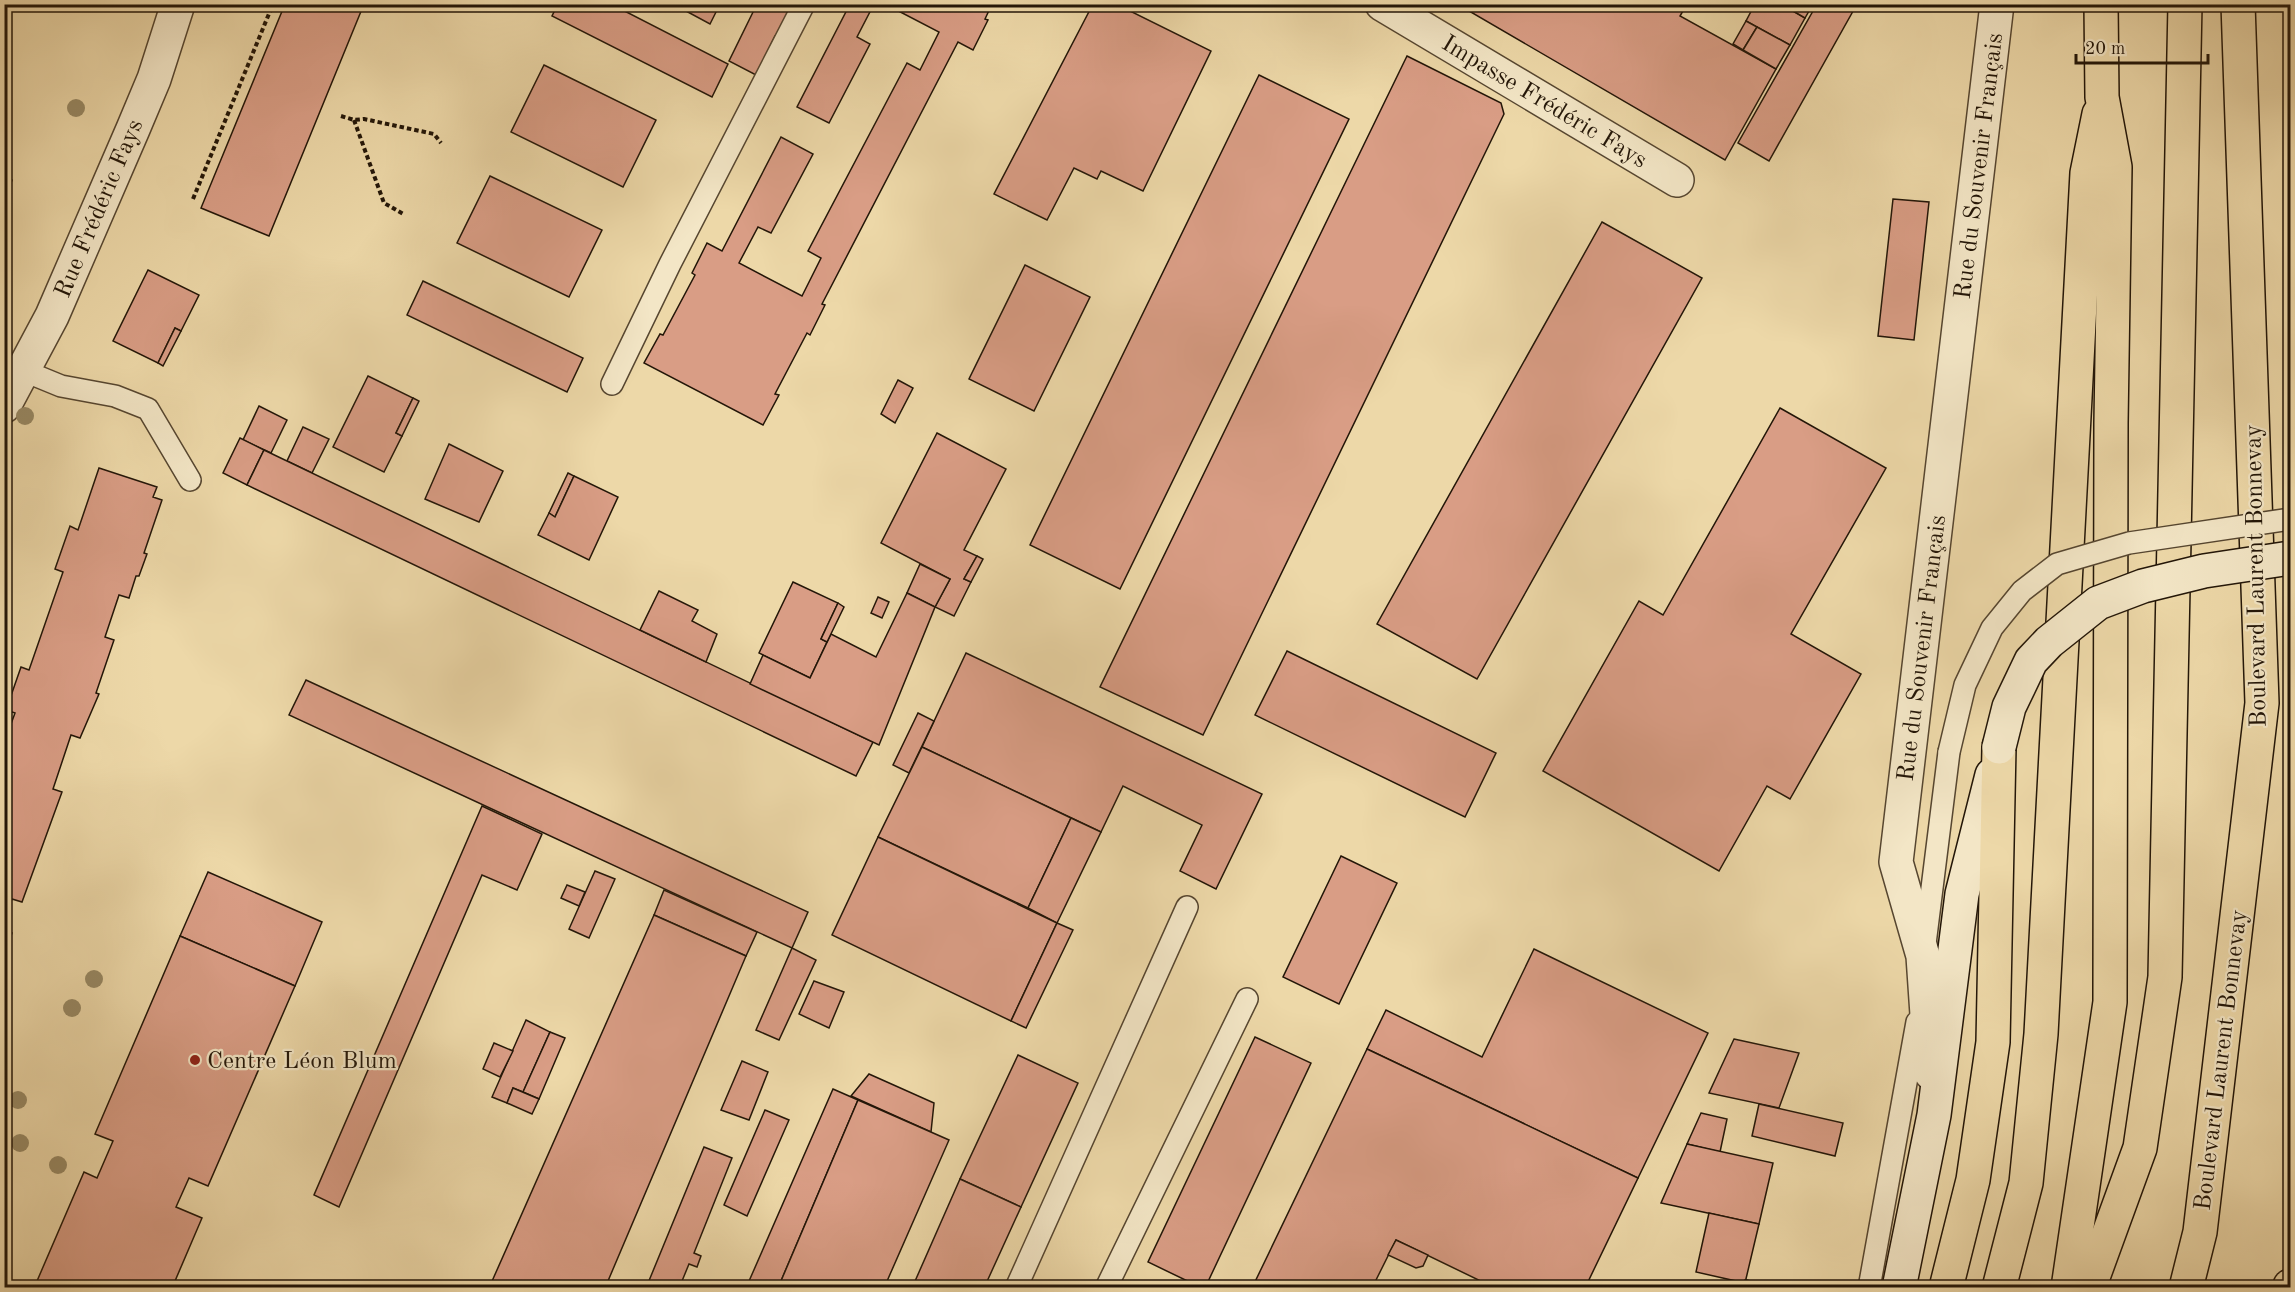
<svg xmlns="http://www.w3.org/2000/svg" width="2295" height="1292" font-family="'Old Standard TT',serif">
	<style>
		.building { fill: #d99d85; stroke: #231608; stroke-width: 1.5 }
		.lines { fill: none; stroke-linecap: round; stroke-linejoin: round }
		.lane-casing { stroke: #564630; stroke-width: 24 }
		.street-casing { stroke: #564630; stroke-width: 36 }
		.secondary-casing { stroke: #231608; stroke-width: 36 }
		.highway-casing { stroke: #231608; stroke-width: 36 }
		.path { stroke: #231608; stroke-width: 4; stroke-dasharray: 4.5 3; stroke-linecap: butt }
		.lane { stroke: #f3e6c6; stroke-width: 21 }
		.street { stroke: #f3e6c6; stroke-width: 33 }
		.secondary { stroke: #f3e6c6; stroke-width: 33 }
		.highway { stroke: #edd8a8; stroke-width: 33 }
		.lane-bridge-casing { stroke: #564630; stroke-width: 24; stroke-linecap: butt }
		.secondary-bridge-casing { stroke: #231608; stroke-width: 36; stroke-linecap: butt }
		.lane-bridge { stroke: #f3e6c6; stroke-width: 21 }
		.secondary-bridge { stroke: #f3e6c6; stroke-width: 33 }
		.tree { fill: #988964 }
		.poi-dot { fill: #8f2418; stroke: #f3e6c6; stroke-width: 2 }
		.labels { text-anchor: middle; stroke-width: 4.5; stroke-linejoin: round; paint-order: stroke }
		.street-label { font-size: 24px; fill: #231608; stroke: #f3e6c6 }
		.poi-label { font-size: 24px; fill: #231608; stroke: #f3e6c6; text-anchor: start }
	</style>
	<rect width="100%" height="100%" fill="#edd8a8"/>
	<filter id="stains"><feTurbulence type="fractalNoise" baseFrequency=".00333" numOctaves="4"/><feColorMatrix values="0 0 0 0 .2 0 0 0 0 .09 0 0 0 0 .02 0 0 0 .5 -.17"/></filter>
	<radialGradient id="worn" r=".72"><stop offset=".6" stop-color="#630" stop-opacity="0"/><stop offset="1" stop-color="#630" stop-opacity=".3"/></radialGradient>
	<g class="building">
		<polygon points="285,4 364,4 269,236 201,208"/>
		<polygon points="558,4 611,4 728,64 712,97 552,16"/>
		<polygon points="673,4 720,4 710,24"/>
		<polygon points="757,4 800,4 783,40 775,36 756,75 729,61"/>
		<polygon points="850,4 874,4 857,37 870,44 829,123 797,107"/>
		<polygon points="885,4 992,4 985,19 988,20 973,50 958,42 822,304 825,305 810,335 807,333 775,394 779,395 763,425 644,363 660,334 663,335 695,275 692,273 707,243 722,251 781,137 813,154 771,233 758,227 739,263 802,296 821,258 808,251 907,63 920,70 939,32"/>
		<polygon points="1093,4 1116,4 1211,51 1143,191 1101,171 1097,179 1074,168 1047,220 994,194"/>
		<polygon points="1457,4 1687,4 1680,16 1776,69 1725,160"/>
		<polygon points="1755,4 1781,4 1805,18 1790,45 1746,21"/>
		<polygon points="1781,4 1813,4 1805,18"/>
		<polygon points="1817,4 1857,4 1769,161 1738,143"/>
		<polygon points="1746,21 1757,27 1743,50 1733,44"/>
		<polygon points="1757,27 1790,45 1776,69 1743,50"/>
		<polygon points="1407,56 1501,103 1504,114 1203,735 1100,687"/>
		<polygon points="544,65 656,120 623,187 511,132"/>
		<polygon points="1259,75 1349,119 1120,589 1030,545"/>
		<polygon points="4,175 12,180 4,204"/>
		<polygon points="490,176 602,230 569,297 457,243"/>
		<polygon points="1893,199 1929,202 1914,340 1878,336"/>
		<polygon points="1602,222 1702,278 1477,679 1377,624"/>
		<polygon points="1025,265 1090,297 1034,411 969,379"/>
		<polygon points="148,270 199,295 181,331 175,328 158,363 113,341"/>
		<polygon points="423,281 583,358 567,392 407,315"/>
		<polygon points="175,328 181,331 163,366 158,363"/>
		<polygon points="368,376 413,398 396,433 402,436 384,472 333,447"/>
		<polygon points="898,380 913,388 895,423 881,414"/>
		<polygon points="413,398 419,401 402,436 396,433"/>
		<polygon points="259,406 287,420 271,453 243,440"/>
		<polygon points="1780,408 1886,468 1791,634 1861,674 1790,799 1767,786 1719,871 1543,771 1639,601 1663,615"/>
		<polygon points="303,427 329,439 312,473 287,461"/>
		<polygon points="937,433 1006,469 964,550 977,556 964,579 971,582 954,616 935,607 950,579 881,543"/>
		<polygon points="240,438 264,450 247,485 223,473"/>
		<polygon points="449,444 503,471 479,522 425,499"/>
		<polygon points="264,450 873,742 856,776 247,485"/>
		<polygon points="99,468 157,487 153,497 162,500 144,553 147,554 139,576 136,576 129,598 119,595 105,637 114,640 96,693 99,694 80,738 71,735 53,789 62,792 22,902 12,899 4,922 4,743 15,713 6,710 21,667 29,670 63,572 55,569 70,526 78,530"/>
		<polygon points="568,473 574,476 555,517 549,513"/>
		<polygon points="574,476 618,497 589,560 538,535 549,513 555,517"/>
		<polygon points="977,556 983,559 971,582 964,579"/>
		<polygon points="920,564 950,579 935,607 907,593"/>
		<polygon points="793,582 838,603 821,639 827,642 810,678 759,653"/>
		<polygon points="659,591 698,610 692,621 717,634 706,662 640,630"/>
		<polygon points="907,593 935,607 879,745 750,684 763,655 810,678 831,634 876,657"/>
		<polygon points="878,597 889,602 882,618 871,613"/>
		<polygon points="838,603 844,607 827,642 821,639"/>
		<polygon points="1287,651 1496,753 1465,817 1255,715"/>
		<polygon points="966,653 1262,794 1216,889 1180,871 1202,825 1123,786 1101,832 922,747"/>
		<polygon points="306,680 808,912 792,948 289,715"/>
		<polygon points="918,713 934,721 909,773 893,765"/>
		<polygon points="922,747 1071,818 1028,908 878,837"/>
		<polygon points="482,806 542,834 517,890 482,875 339,1207 314,1195"/>
		<polygon points="1071,818 1101,832 1057,923 1028,908"/>
		<polygon points="878,837 1057,923 1011,1021 832,935"/>
		<polygon points="1341,856 1397,883 1339,1004 1283,977"/>
		<polygon points="595,871 615,879 589,938 569,929"/>
		<polygon points="208,872 322,922 295,986 180,936"/>
		<polygon points="567,885 585,892 579,906 561,898"/>
		<polygon points="664,890 757,932 746,956 654,915"/>
		<polygon points="654,915 746,956 605,1288 489,1288"/>
		<polygon points="1057,923 1073,930 1026,1028 1011,1021"/>
		<polygon points="4,931 12,933 4,955"/>
		<polygon points="180,936 295,986 208,1186 189,1178 176,1207 202,1218 172,1288 34,1288 84,1172 97,1178 113,1141 95,1134"/>
		<polygon points="792,948 816,960 779,1040 756,1030"/>
		<polygon points="1534,949 1708,1033 1638,1178 1367,1049 1386,1010 1482,1057"/>
		<polygon points="814,981 844,992 829,1028 799,1014"/>
		<polygon points="526,1020 550,1032 523,1092 513,1088 507,1103 492,1097"/>
		<polygon points="550,1032 565,1038 539,1099 523,1092"/>
		<polygon points="1255,1037 1311,1063 1205,1288 1202,1288 1148,1262"/>
		<polygon points="1734,1039 1799,1053 1779,1108 1709,1093"/>
		<polygon points="494,1043 513,1051 500,1077 483,1069"/>
		<polygon points="1367,1049 1638,1178 1585,1288 1495,1288 1396,1240 1372,1288 1252,1288"/>
		<polygon points="1018,1055 1078,1083 1021,1207 960,1179"/>
		<polygon points="742,1061 768,1072 749,1120 721,1110"/>
		<polygon points="869,1074 934,1103 931,1132 851,1096"/>
		<polygon points="513,1088 539,1099 532,1114 507,1103"/>
		<polygon points="833,1089 858,1100 778,1288 746,1288"/>
		<polygon points="858,1100 949,1140 884,1288 778,1288"/>
		<polygon points="1759,1104 1843,1123 1835,1156 1752,1136"/>
		<polygon points="765,1110 789,1120 747,1216 724,1205"/>
		<polygon points="1701,1113 1727,1119 1720,1152 1687,1144"/>
		<polygon points="1687,1144 1773,1163 1759,1224 1661,1203"/>
		<polygon points="704,1147 732,1158 694,1253 701,1256 697,1267 689,1264 682,1281 689,1284 688,1288 646,1288"/>
		<polygon points="960,1179 1021,1207 984,1288 912,1288"/>
		<polygon points="1709,1213 1759,1224 1745,1283 1696,1272"/>
		<polygon points="1396,1240 1428,1255 1423,1266 1416,1268 1388,1255"/>
		<polygon points="1745,1280 1747,1280 1779,1288 1744,1288"/>
	</g>
	<g class="lines">
		<defs>
			<g id="lane">
				<polyline points="22,370 61,386 115,396 148,409 190,480"/>
				<polyline points="612,384 670,264 804,4"/>
				<polyline points="1925,944 1949,752"/>
				<polyline points="1016,1288 1187,907"/>
				<polyline points="1106,1288 1247,999"/>
				<polyline points="1869,1288 1917,1022"/>
			</g>
			<g id="street">
				<polyline points="1382,4 1677,180"/>
				<polyline points="4,406 52,316 133,129 154,79 178,4"/>
				<polyline points="1931,1073 1923,956 1896,862 1997,4"/>
			</g>
			<polyline id="secondary" points="1899,1288 1934,1115 1962,894 1992,775"/>
			<g id="highway">
				<polyline points="1946,1288 1973,1180 1993,1042 1999,747"/>
				<polyline points="1999,1288 2026,1183 2041,1034 2087,173 2099,114"/>
				<polyline points="2068,1288 2110,1002 2111,423 2115,167 2102,97 2101,4"/>
				<polyline points="2089,1288 2140,1148 2165,977 2185,4"/>
				<polyline points="2186,1288 2200,1232 2262,703 2238,4"/>
				<polyline points="2290,1288 2290,1286"/>
			</g>
		</defs>
		<use href="#lane" class="lane-casing"/>
		<use href="#street" class="street-casing"/>
		<use href="#secondary" class="secondary-casing"/>
		<use href="#highway" class="highway-casing"/>
		<g class="path">
			<polyline points="341,116 354,120 364,119 434,134 441,143"/>
			<polyline points="354,120 384,203 405,215"/>
			<polyline points="193,199 273,4"/>
		</g>
		<use href="#lane" class="lane"/>
		<use href="#street" class="street"/>
		<use href="#secondary" class="secondary"/>
		<use href="#highway" class="highway"/>
		<defs>
			<polyline id="lane-bridge" points="1949,752 1965,685 1992,628 2022,591 2057,564 2129,543 2290,519"/>
			<polyline id="secondary-bridge" points="1999,747 2009,707 2031,661 2049,642 2098,603 2143,586 2204,571 2290,558"/>
		</defs>
		<use href="#lane-bridge" class="lane-bridge-casing"/>
		<use href="#secondary-bridge" class="secondary-bridge-casing"/>
		<use href="#lane-bridge" class="lane-bridge"/>
		<use href="#secondary-bridge" class="secondary-bridge"/>
	</g>
	<g class="tree">
		<circle cx="76" cy="108" r="9"/>
		<circle cx="25" cy="416" r="9"/>
		<circle cx="94" cy="979" r="9"/>
		<circle cx="72" cy="1008" r="9"/>
		<circle cx="18" cy="1100" r="9"/>
		<circle cx="20" cy="1143" r="9"/>
		<circle cx="58" cy="1165" r="9"/>
	</g>
	<circle class="poi-dot" cx="195" cy="1060" r="6"/>
	<g class="labels">
		<g class="street-label">
			<text transform="translate(1545 101) rotate(31)" y="8">Impasse Frédéric Fays</text>
			<text transform="translate(1978 166) rotate(-83)" y="8">Rue du Souvenir Français</text>
			<text transform="translate(98 208) rotate(-67)" y="8">Rue Frédéric Fays</text>
			<text transform="translate(2255 576) rotate(-91)" y="8">Boulevard Laurent Bonnevay</text>
			<text transform="translate(1921 648) rotate(-83)" y="8">Rue du Souvenir Français</text>
			<text transform="translate(2220 1060) rotate(-83)" y="8">Boulevard Laurent Bonnevay</text>
		</g>
		<g class="poi-label">
			<text x="207" y="1068">Centre Léon Blum</text>
		</g>
	</g>
	<rect width="2295" height="1292" fill="none" stroke="#edd8a8" stroke-width="24"/>
	<rect x="6" y="6" width="2283" height="1280" fill="none" stroke="#231608" stroke-width="3"/>
	<rect x="12" y="12" width="2271" height="1268" fill="none" stroke="#231608" stroke-width="1.5"/>
	<path d="M2076 54v9h132v-9" fill="none" stroke="#231608" stroke-width="3"/>
	<text x="2085" y="54" font-size="18" fill="#231608" stroke="#f3e6c6" stroke-width="4.5" paint-order="stroke">20 m</text>
	<rect width="100%" height="100%" filter="url(#stains)"/>
	<rect width="100%" height="100%" fill="url(#worn)"/>
</svg>
